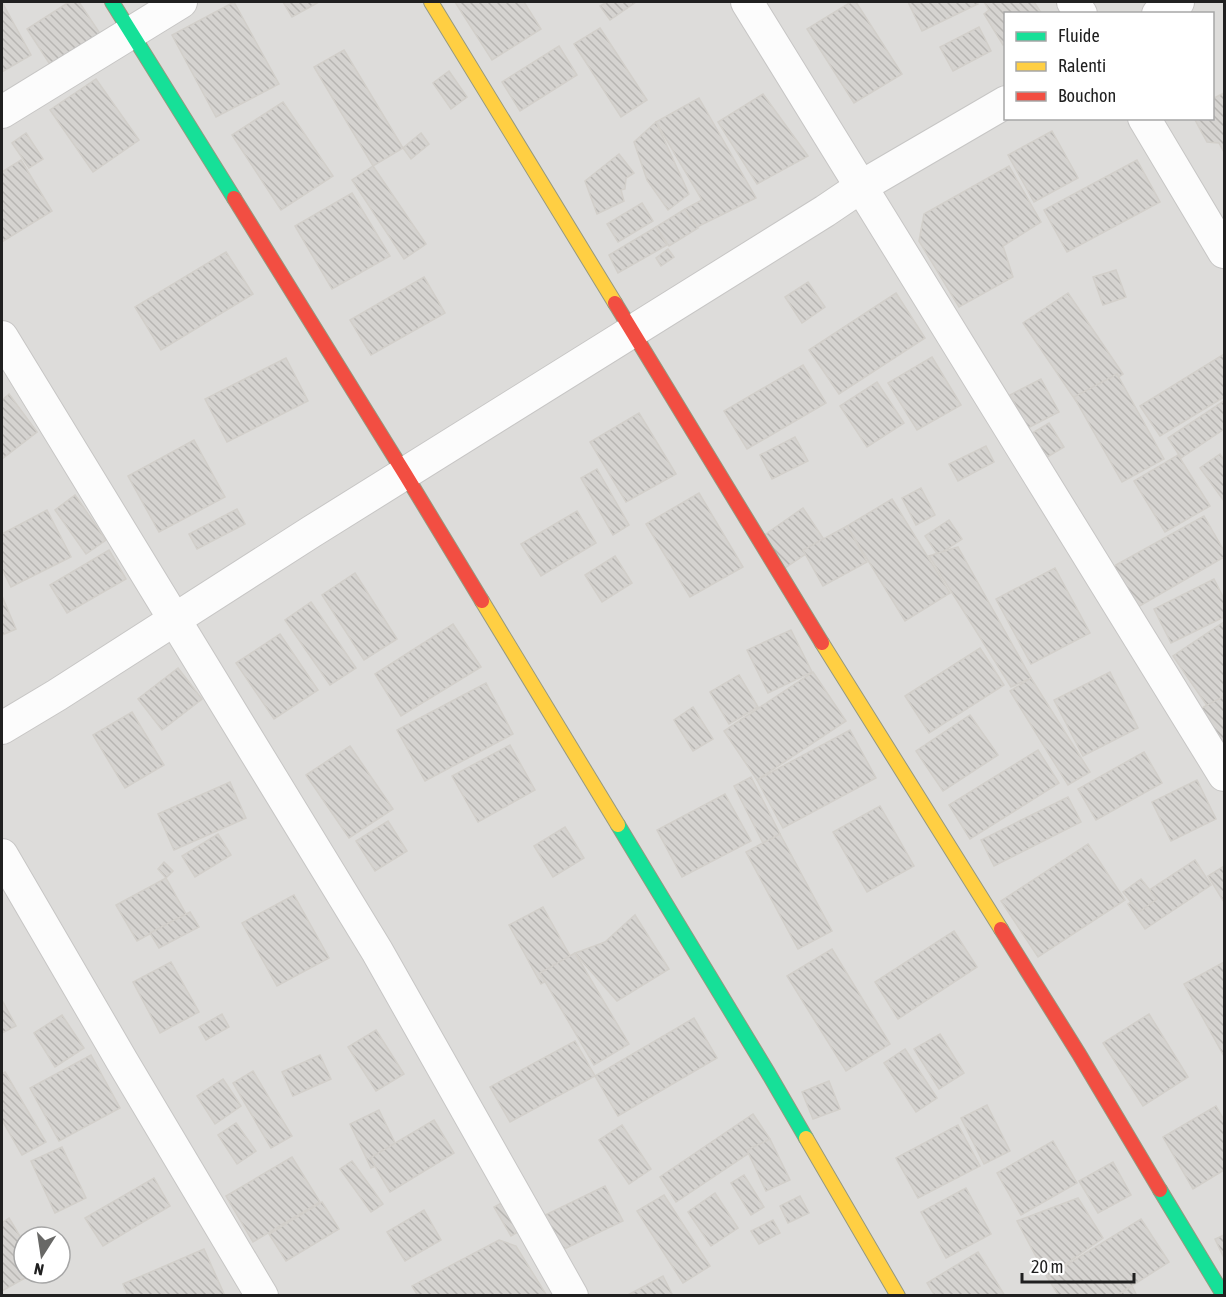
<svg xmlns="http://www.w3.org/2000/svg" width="1226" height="1297" font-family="'Asap Condensed',sans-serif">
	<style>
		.residential { fill: #dddcda; fill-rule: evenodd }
		.building { fill: url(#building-back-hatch); stroke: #d2cfca; stroke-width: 1.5 }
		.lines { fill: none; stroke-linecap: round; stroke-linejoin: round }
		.street-casing { stroke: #c7c6c5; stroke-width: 34 }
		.fast-casing { stroke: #95997f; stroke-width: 16 }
		.slow-casing { stroke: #95997f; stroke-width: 16 }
		.jam-casing { stroke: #95997f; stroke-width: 16 }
		.street { stroke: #fcfcfc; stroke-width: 32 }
		.fast { stroke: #16e098; stroke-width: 14 }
		.slow { stroke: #ffcf43; stroke-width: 14 }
		.jam { stroke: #f24e42; stroke-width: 14 }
	</style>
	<defs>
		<pattern id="building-back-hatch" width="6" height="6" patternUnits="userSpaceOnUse" patternTransform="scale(1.5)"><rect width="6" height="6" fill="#d5d3d0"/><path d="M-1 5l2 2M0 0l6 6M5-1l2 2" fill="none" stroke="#b7b5b2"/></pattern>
	</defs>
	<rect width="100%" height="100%" fill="#eeede9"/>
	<path class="residential" d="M2,2H1224V1295H2ZM1006,14H1212V118H1006ZM24,1237H60V1273H24Z"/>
	<g class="building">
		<polygon points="2,2 31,55 2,72"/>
		<polygon points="69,2 79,2 101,35 51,66 27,29"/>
		<polygon points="234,2 279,84 216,117 172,35"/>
		<polygon points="283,2 319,2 292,17"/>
		<polygon points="455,2 524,2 541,29 492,60"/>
		<polygon points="607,2 636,2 610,20 600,6"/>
		<polygon points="851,2 856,2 902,74 854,103 807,29"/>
		<polygon points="908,2 977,2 978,4 922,31"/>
		<polygon points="984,2 1034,2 1042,14 1006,14 1006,43 1003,45 984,14 989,10"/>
		<polygon points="979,27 991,51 953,71 940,47"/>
		<polygon points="600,28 647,100 621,117 574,44"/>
		<polygon points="559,46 577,75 520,111 502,82"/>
		<polygon points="344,50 403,148 373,166 314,67"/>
		<polygon points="449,71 467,97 451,109 433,83"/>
		<polygon points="96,79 139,140 93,172 50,110"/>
		<polygon points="1224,93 1224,152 1219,143 1207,142 1194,118 1212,118 1212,99"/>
		<polygon points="763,94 808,156 757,184 718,122"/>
		<polygon points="699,98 756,198 697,227 685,209 702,200 656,122"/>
		<polygon points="283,102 333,176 281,210 232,135"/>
		<polygon points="656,122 689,194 668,210 647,180 634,142"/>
		<polygon points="1052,131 1078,178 1034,202 1008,155"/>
		<polygon points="26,133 43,159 29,168 12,143"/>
		<polygon points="421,133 429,144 411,159 403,148"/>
		<polygon points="619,154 634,173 626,178 625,189 621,190 624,201 597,214 585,181"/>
		<polygon points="21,160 52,211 2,242 2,172"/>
		<polygon points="1137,160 1160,202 1067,252 1044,210"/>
		<polygon points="373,166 426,244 404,259 352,180"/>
		<polygon points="1009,166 1041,222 1003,246 1013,277 959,307 919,241 924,214"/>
		<polygon points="352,193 390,256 332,289 295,226"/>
		<polygon points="642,203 653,221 618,242 607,224"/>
		<polygon points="685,209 698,228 669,246 656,227"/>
		<polygon points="656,227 667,245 618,273 609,255"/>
		<polygon points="668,249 674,257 661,266 656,258"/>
		<polygon points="226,252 253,294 161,350 135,307"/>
		<polygon points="1116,270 1126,297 1103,305 1093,277"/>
		<polygon points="424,277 445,313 371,355 350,320"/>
		<polygon points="808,282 825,307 802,323 785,297"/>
		<polygon points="896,293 925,338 839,394 809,350"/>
		<polygon points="1068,293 1123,374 1078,404 1023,323"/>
		<polygon points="1224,354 1224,397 1160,436 1140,406"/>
		<polygon points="932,357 961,405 917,430 888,383"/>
		<polygon points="286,358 308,401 227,442 205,399"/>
		<polygon points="803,365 826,403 747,449 724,411"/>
		<polygon points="1117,374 1164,459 1122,482 1074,397"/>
		<polygon points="1041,379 1059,412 1028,428 1010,395"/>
		<polygon points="877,382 904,423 867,447 840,406"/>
		<polygon points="9,394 37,432 2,459 2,400"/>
		<polygon points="1224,401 1224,429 1181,458 1168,438"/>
		<polygon points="639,413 676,474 626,502 590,442"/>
		<polygon points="1049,423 1064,447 1039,462 1024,438"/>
		<polygon points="795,437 808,461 772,479 760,455"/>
		<polygon points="194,440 225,497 159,532 128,476"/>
		<polygon points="986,446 994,462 958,481 949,464"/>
		<polygon points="1220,454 1224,460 1224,501 1200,468"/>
		<polygon points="1178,455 1210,506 1165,532 1134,481"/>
		<polygon points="597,469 629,525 613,535 581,478"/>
		<polygon points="921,488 935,515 916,525 902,498"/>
		<polygon points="699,493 743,567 690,597 646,524"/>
		<polygon points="75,495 106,540 86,554 55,510"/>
		<polygon points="892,499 950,593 905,621 847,526"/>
		<polygon points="803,508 825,541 785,568 763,536"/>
		<polygon points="237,509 245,524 197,549 189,534"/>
		<polygon points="47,510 71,557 11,587 2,569 2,534"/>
		<polygon points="577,511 596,543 541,576 521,544"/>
		<polygon points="1204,516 1224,551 1224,557 1138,607 1114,566"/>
		<polygon points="949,520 962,539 938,555 925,536"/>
		<polygon points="847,526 867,562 823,586 803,550"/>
		<polygon points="958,547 1031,678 1011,687 929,556"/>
		<polygon points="109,550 126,579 67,613 50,585"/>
		<polygon points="615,556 632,583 602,602 585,575"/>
		<polygon points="1055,568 1090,633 1031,664 996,599"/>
		<polygon points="355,573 397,639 364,660 322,595"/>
		<polygon points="1214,579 1224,599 1224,617 1171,643 1154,609"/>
		<polygon points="2,596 16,629 2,635"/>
		<polygon points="311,602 356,668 330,685 285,620"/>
		<polygon points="1224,622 1224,705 1212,713 1173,656"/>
		<polygon points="453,624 481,667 401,716 375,674"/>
		<polygon points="791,630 812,672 768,693 747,650"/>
		<polygon points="280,634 318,690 274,719 236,663"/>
		<polygon points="980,648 1004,685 929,733 905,696"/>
		<polygon points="178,668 202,699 162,730 138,699"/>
		<polygon points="813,672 846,721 757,780 724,731"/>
		<polygon points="1110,672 1138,728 1083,756 1054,700"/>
		<polygon points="739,675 758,707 729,724 710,692"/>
		<polygon points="1031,678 1090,772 1068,785 1010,691"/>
		<polygon points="486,683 513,734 425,781 397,730"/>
		<polygon points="1224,696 1224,745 1220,747 1200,709"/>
		<polygon points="693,707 713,739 693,751 674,720"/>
		<polygon points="132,712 164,765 125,788 93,735"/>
		<polygon points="970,715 998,755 943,791 916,751"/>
		<polygon points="850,730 876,778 783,828 757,780"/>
		<polygon points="510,745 535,790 478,822 452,776"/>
		<polygon points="350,746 393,809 349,838 306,775"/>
		<polygon points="1038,750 1059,783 970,839 949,805"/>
		<polygon points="1144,752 1162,783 1096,820 1078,789"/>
		<polygon points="751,777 780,834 763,843 734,786"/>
		<polygon points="1197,780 1216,819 1171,841 1152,802"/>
		<polygon points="230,782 246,818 174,850 158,814"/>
		<polygon points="725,794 751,841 682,877 657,830"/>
		<polygon points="1068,797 1081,822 994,866 981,840"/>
		<polygon points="880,806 914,866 867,892 833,832"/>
		<polygon points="388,821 407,851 375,871 356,841"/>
		<polygon points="565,827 584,858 553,877 534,846"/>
		<polygon points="218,834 231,855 195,877 182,856"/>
		<polygon points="780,834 832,931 798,949 746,852"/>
		<polygon points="1088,844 1125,900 1038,957 1001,901"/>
		<polygon points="1195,860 1211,885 1145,929 1128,904"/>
		<polygon points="164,862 173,871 166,878 158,869"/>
		<polygon points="1224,866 1224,902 1208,876"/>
		<polygon points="166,878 186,914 137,941 116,905"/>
		<polygon points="1141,879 1157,899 1139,912 1123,892"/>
		<polygon points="294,895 329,958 277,986 242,923"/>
		<polygon points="543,907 575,965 541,984 509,925"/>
		<polygon points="190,912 199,927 159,948 150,933"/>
		<polygon points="635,915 669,969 617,1001 575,953 605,942"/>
		<polygon points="954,931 977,967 898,1019 875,982"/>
		<polygon points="832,949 890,1044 846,1071 787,976"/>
		<polygon points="575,953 629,1044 594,1065 540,973"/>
		<polygon points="171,962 199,1012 160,1033 133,982"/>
		<polygon points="1224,962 1224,1056 1184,984"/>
		<polygon points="2,1000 16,1026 2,1033"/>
		<polygon points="222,1014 229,1027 206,1040 199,1027"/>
		<polygon points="1149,1014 1188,1077 1143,1106 1103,1043"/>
		<polygon points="62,1015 84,1048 55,1067 34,1033"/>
		<polygon points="694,1018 717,1058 618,1116 595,1076"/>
		<polygon points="376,1030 404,1074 376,1091 348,1047"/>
		<polygon points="940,1034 964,1073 939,1089 914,1049"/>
		<polygon points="575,1041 595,1076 510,1122 490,1087"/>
		<polygon points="905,1049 937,1098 916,1112 884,1063"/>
		<polygon points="91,1055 120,1108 59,1141 30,1088"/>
		<polygon points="320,1055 331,1079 293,1096 282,1072"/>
		<polygon points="253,1071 292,1136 271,1148 233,1083"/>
		<polygon points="5,1072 46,1142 22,1155 2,1120 2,1074"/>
		<polygon points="223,1079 241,1106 215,1124 197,1096"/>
		<polygon points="829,1081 840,1109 813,1119 802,1092"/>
		<polygon points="987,1105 1010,1151 984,1164 961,1118"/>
		<polygon points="1216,1106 1224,1120 1224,1170 1193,1189 1163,1137"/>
		<polygon points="379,1110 401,1155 371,1168 350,1124"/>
		<polygon points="753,1114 770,1139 676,1202 660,1177"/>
		<polygon points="434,1120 454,1153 390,1192 370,1158"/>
		<polygon points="236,1123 256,1151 237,1164 218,1135"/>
		<polygon points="622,1125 651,1169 629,1184 599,1140"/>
		<polygon points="958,1125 980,1166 918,1198 896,1158"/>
		<polygon points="770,1139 790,1180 766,1191 747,1150"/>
		<polygon points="1053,1141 1077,1183 1021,1215 997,1173"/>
		<polygon points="62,1147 86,1198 55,1213 31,1161"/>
		<polygon points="292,1157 320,1202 253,1242 226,1196"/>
		<polygon points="352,1161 383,1204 371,1212 340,1169"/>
		<polygon points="1113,1162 1131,1195 1098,1213 1079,1181"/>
		<polygon points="744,1175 764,1207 751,1215 731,1183"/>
		<polygon points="154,1178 170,1206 103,1246 85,1218"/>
		<polygon points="605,1186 623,1221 556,1253 539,1218"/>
		<polygon points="966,1188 991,1234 946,1258 921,1212"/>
		<polygon points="715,1193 738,1228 711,1246 688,1212"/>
		<polygon points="664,1195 710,1266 683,1283 637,1211"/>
		<polygon points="800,1196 809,1213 788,1223 780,1206"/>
		<polygon points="1078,1198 1103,1238 1047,1277 1017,1221"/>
		<polygon points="507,1200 525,1228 511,1236 494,1207"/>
		<polygon points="322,1202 339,1229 286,1261 269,1234"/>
		<polygon points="424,1210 441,1240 405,1261 387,1232"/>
		<polygon points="9,1218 24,1243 24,1273 34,1273 2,1291 2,1223"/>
		<polygon points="1141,1219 1169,1262 1116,1296 1059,1296 1047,1277"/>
		<polygon points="773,1220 780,1233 759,1244 751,1231"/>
		<polygon points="1224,1235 1224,1258 1215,1239"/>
		<polygon points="499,1240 516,1246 547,1296 418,1296 412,1286"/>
		<polygon points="204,1249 225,1296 128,1296 123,1284"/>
		<polygon points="978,1252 1005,1296 935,1296 927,1283"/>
		<polygon points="663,1276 673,1296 626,1296"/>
		<polygon points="1132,1286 1137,1296 1117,1296"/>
	</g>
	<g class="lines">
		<defs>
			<g id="street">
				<polyline points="747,2 1224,775"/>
				<polyline points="1073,2 1081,14"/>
				<polyline points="1158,14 1178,2"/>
				<polyline points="2,112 181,2"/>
				<polyline points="1144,118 1224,252"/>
				<polyline points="2,337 377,951 572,1296"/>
				<polyline points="2,728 57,695 311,532 825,211 862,186 1006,102"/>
				<polyline points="2,855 122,1061 262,1296"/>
			</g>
			<g id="fast">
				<polyline points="112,2 234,198"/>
				<polyline points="618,825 767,1071 806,1138"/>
				<polyline points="1160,1190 1224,1296"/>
			</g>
			<g id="slow">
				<polyline points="431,2 615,303"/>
				<polyline points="482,601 618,825"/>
				<polyline points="822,643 1001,929"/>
				<polyline points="806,1138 898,1296"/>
			</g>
			<g id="jam">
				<polyline points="234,198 405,474 482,601"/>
				<polyline points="615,303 822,643"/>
				<polyline points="1001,929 1079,1054 1160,1190"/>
			</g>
		</defs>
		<use href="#street" class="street-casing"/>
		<use href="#fast" class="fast-casing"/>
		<use href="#slow" class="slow-casing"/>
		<use href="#jam" class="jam-casing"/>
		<use href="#street" class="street"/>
		<use href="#fast" class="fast"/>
		<use href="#slow" class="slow"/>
		<use href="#jam" class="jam"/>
	</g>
	<rect width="1226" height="1297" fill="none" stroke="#202020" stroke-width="6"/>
	<rect x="1004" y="12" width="210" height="108" fill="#ffffff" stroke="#a6a6a6" stroke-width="1.5"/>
	<rect x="1016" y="32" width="30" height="9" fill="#16e098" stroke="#a6a6a6" stroke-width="1.5"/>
	<text x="1058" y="42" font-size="18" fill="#202020">Fluide</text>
	<rect x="1016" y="62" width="30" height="9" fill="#ffcf43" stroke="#a6a6a6" stroke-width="1.5"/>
	<text x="1058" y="72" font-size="18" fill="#202020">Ralenti</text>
	<rect x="1016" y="92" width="30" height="9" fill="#f24e42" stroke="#a6a6a6" stroke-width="1.5"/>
	<text x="1058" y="102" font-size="18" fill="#202020">Bouchon</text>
	<g transform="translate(42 1255) rotate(192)"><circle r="28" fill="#ffffff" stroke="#a6a6a6" stroke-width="1.5"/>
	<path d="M0-4.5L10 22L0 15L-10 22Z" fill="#686866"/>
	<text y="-9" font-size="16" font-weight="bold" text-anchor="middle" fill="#202020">N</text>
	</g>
	<path d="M1022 1273v9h112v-9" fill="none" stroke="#202020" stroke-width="3"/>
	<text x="1031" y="1273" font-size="18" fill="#202020" stroke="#ffffff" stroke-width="4.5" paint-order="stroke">20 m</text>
</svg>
